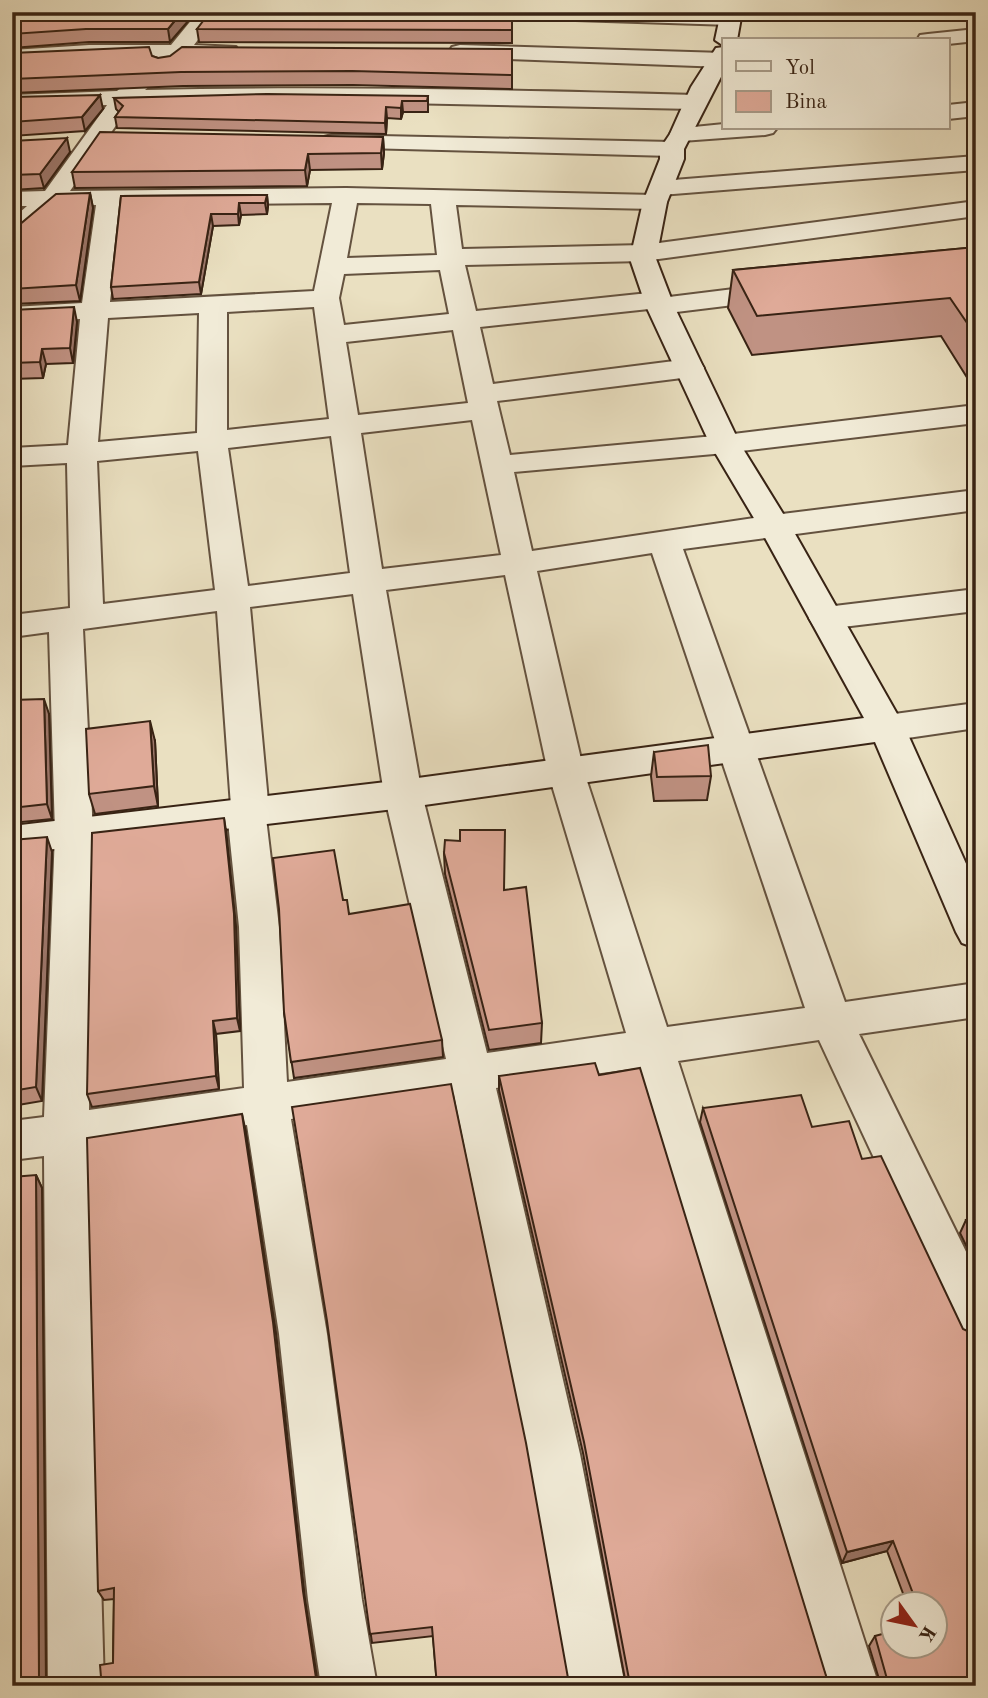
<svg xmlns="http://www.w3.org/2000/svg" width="988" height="1698" font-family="'Old Standard TT',serif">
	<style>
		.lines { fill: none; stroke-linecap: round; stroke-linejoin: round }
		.street-casing { stroke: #64523f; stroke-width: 4 }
		.secondary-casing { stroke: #382314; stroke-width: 4 }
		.street { fill: #f1ebd7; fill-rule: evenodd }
		.secondary { fill: #f1ebd7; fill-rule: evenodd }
		.wall { fill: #c09283; stroke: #382314; stroke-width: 2 }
		.shaded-wall { fill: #9c776a; stroke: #382314; stroke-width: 2 }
		.building { fill: #dfaa98; stroke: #382314; stroke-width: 2 }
	</style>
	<rect width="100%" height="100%" fill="#eae0c1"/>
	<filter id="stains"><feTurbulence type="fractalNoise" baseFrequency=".00286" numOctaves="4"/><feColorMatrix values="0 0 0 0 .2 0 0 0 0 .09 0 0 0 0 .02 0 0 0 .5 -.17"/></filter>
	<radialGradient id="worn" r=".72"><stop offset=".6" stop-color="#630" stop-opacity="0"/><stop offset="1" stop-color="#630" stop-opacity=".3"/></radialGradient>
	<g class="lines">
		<defs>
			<g id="street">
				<path d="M198,12H219L194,45L236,47L239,52L236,57L182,59L145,90C329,86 512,90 695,95L703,97L706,102L703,107L695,109L353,102L131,104L70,191L346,188L655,195L664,197L667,202L664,207L655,209L456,205L462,249L644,245L976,201V216L644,261L465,265L476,311L658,292L669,297L783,283L792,285L796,291L792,297L783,299L660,314L649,309L480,327L493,384L690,359L700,362L704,368L700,374L690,377L497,401L510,455L725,435L976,405V423L725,453L514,472L532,551L774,515L976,490V510L683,549L845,1002L976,983V1017L859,1034L976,1272V1347L959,1340L819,1040L678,1061L879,1686H823L637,1068L496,1088L580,1454L625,1686H569L528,1454L454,1095L291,1119L327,1334L362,1600L377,1686H321L308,1600L279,1334L247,1125L89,1149L104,1686H48L44,1156L12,1160V1121L44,1117L55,833L49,632L12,637V615L70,608L67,463L12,466V448L68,445L80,319L12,323V307L82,303L96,205L58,206L21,238L12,241V219L27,206H12V192L45,191L107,105L12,109V95L117,91L156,59H89L12,64V50L89,45H171ZM332,203L314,291L110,302L121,205ZM357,203L431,204L437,255L347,258ZM440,270L449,314L344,325L339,298L344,274ZM314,307L329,419L227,430V312ZM199,313L197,433L98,442L108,318ZM453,330L468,403L358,415L346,342ZM472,420L501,555L382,569L361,433ZM331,436L350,573L248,586L228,448ZM198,451L215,590L103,604L97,461ZM652,553L805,1008L667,1027L584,772L537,571ZM505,575L548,772L626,1033L487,1053L422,794L386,590ZM353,594L384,794L446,1059L287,1082L279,927L266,818L269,812L250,607ZM217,611L231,806L227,812L239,927L244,1088L89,1110L93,833L83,629Z"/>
				<polygon points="503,12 718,12 738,15 742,19 738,23 731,25 513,18 506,16"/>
				<polygon points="976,29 976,41 948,44 948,40 917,40 920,35 928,34"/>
				<polygon points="460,45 724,53 724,67 452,57 449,52 452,47"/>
				<polygon points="976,102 976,116 948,119 948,105"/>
				<polygon points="724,124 724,128 777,128 773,133 765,135 682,141 674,139 670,134 674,129"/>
				<polygon points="332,135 672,142 680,144 684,149 680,154 672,156 324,147 320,142 324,137"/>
				<polygon points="976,156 976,170 661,195 652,193 649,188 652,183 661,181"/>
				<polygon points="976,589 976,611 826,629 814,626 809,618 814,610 826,607"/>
				<polygon points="976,703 976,728 887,741 874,737 869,728 874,719 887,715"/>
			</g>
			<g id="secondary">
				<polygon points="721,12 742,12 737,40 724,40 724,46 715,40"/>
				<polygon points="724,47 724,71 684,149 684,159 667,202 656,259 674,306 740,444 790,525 905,728 976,886 976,948 962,943 956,932 875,742 403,808 12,854 12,826 403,780 864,718 758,525 710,444 646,306 630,259 643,202 660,159 660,149 670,134 691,87 716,48"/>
			</g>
		</defs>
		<use href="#street" class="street-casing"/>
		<use href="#secondary" class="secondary-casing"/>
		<use href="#street" class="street"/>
		<use href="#secondary" class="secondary"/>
	</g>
	<g class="wall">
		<polygon points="12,12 196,12 170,42 89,42 12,48"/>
		<polygon points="512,12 512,43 199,42 197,29"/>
		<polygon points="512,49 512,89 353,85 183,86 12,93 12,53 152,56 158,58"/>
		<polygon points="428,96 428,112 403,112 401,119 387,118 386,134 117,128 115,117 119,112 116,109 114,98"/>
		<polygon points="12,97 103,109 85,131 12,136"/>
		<polygon points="383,137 384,153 382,169 310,170 307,186 75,188 72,172"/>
		<polygon points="12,141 70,152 44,188 12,190"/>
		<polygon points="90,193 93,208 80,301 12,304 12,227 19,225"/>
		<polygon points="267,195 268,206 267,214 241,215 239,225 213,226 201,294 113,299 111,287 121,196"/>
		<polygon points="976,247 976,386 973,387 941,336 752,355 728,308 733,270"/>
		<polygon points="12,310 77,322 73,363 46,364 43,378 12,379"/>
		<polygon points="12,700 49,714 52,819 12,823"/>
		<polygon points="155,741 158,806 95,814 89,794"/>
		<polygon points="654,752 711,776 707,800 654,801 651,776"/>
		<polygon points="226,831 236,927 240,1031 216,1034 219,1089 92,1107 87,1094"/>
		<polygon points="12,840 52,852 42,1101 12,1106"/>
		<polygon points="444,853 504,890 542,1023 541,1043 489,1050 445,874"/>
		<polygon points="343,900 349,914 442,1040 443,1057 294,1078 284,1012"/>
		<polygon points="599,1075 827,1679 879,1679 869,1646 875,1636 935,1646 935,1604 907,1604 887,1551 842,1563 700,1122 703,1108 975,1681 960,1686 437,1686 433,1636 372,1643 327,1321 568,1678 570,1680 625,1679 583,1453 499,1090 499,1076"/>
		<polygon points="245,1128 276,1334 305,1600 317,1678 340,1680 341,1686 12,1686 36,1175 42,1188 46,1679 98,1680 113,1663 114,1599 104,1600 98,1591"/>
		<polygon points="976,1218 976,1266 960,1233 966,1220"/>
	</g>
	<g class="shaded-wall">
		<polygon points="182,12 196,12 170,42 168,29"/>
		<polygon points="100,95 103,109 85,131 82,117"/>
		<polygon points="402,101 403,112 401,119 401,108"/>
		<polygon points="386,107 387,118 386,134 385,123"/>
		<polygon points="383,137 384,153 382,169 381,153"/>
		<polygon points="67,138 70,152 44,188 40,174"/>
		<polygon points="308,154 310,170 307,186 305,170"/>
		<polygon points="90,193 93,208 80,301 76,285"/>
		<polygon points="17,194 20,209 12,216 12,198"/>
		<polygon points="267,195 268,206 267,214 265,203"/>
		<polygon points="239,203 241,215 239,225 238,214"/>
		<polygon points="211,214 213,226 201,294 199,282"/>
		<polygon points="74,307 77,322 73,363 70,348"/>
		<polygon points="42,349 46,364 43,378 40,362"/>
		<polygon points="44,699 49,714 52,819 47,804"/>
		<polygon points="150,721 155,741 158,806 154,786"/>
		<polygon points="224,818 226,831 236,927 240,1031 237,1018"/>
		<polygon points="47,837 52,852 42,1101 36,1087"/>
		<polygon points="213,1021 216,1034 219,1089 216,1076"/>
		<polygon points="242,1114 245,1128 276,1334 305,1600 318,1686 316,1678 303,1591"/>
		<polygon points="36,1175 42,1188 46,1686 39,1679"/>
		<polygon points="893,1541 887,1551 842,1563 847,1552"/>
		<polygon points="976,1674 976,1680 975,1681 960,1686 938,1686"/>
	</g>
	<g class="building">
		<polygon points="12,12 182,12 168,29 86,29 12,34"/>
		<polygon points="210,12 512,12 512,30 197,29"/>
		<polygon points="149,47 152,56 158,58 170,56 182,47 512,49 512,75 352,71 181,72 12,79 12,53"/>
		<polygon points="267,94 428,96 427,101 402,101 401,108 386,107 385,123 115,117 123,106 114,98"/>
		<polygon points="100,95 82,117 12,122 12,97"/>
		<polygon points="100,132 383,137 381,153 308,154 305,170 72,172"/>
		<polygon points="67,138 40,174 12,175 12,141"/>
		<polygon points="90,193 76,285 12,289 12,227 19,225 56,194"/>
		<polygon points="267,195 265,203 239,203 238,214 211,214 199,282 111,287 121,196"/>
		<polygon points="976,247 976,336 950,298 757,316 733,270"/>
		<polygon points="74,307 70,348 42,349 40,362 12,363 12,310"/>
		<polygon points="44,699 47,804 12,808 12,700"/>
		<polygon points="150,721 154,786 89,794 86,729"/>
		<polygon points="708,745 711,776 657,777 654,752"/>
		<polygon points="224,818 234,914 237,1018 213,1021 216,1076 87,1094 92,833"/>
		<polygon points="460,830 505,830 504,890 526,887 542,1023 489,1030 444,853 445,840 460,841"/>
		<polygon points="47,837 36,1087 12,1091 12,840"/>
		<polygon points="334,850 343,900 347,900 349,914 410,904 442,1040 291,1062 284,1012 279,909 273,858"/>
		<polygon points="595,1063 599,1075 640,1068 827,1679 887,1679 875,1636 893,1631 893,1646 935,1646 935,1604 917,1604 893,1541 847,1552 703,1108 801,1095 812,1127 849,1121 862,1159 881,1156 963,1329 976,1335 976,1650 973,1651 976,1657 976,1674 938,1686 437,1686 432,1627 370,1634 327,1321 292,1107 451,1084 526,1443 568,1678 570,1680 629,1679 584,1442 499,1076"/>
		<polygon points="242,1114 273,1322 303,1591 316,1678 340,1680 340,1686 12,1686 12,1177 36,1175 39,1679 98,1680 101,1677 100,1665 113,1663 114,1588 98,1591 87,1138"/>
		<polygon points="976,1218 976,1240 966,1220"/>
	</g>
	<rect width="988" height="1698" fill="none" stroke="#eae0c1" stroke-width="42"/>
	<rect x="14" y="14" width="960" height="1670" fill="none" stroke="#382314" stroke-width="3.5"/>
	<rect x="21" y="21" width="946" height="1656" fill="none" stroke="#382314" stroke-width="2"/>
	<rect x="722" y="38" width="228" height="91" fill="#f1ebd7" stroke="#a79b89" stroke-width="2"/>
	<rect x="736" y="61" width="35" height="10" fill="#f1ebd7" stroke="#a79b89" stroke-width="2"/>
	<text x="785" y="74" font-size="21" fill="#382314">Yol</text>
	<rect x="736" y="91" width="35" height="21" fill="#dfaa98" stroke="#a79b89" stroke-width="2"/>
	<text x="785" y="108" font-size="21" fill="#382314">Bina</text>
	<g transform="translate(914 1625) rotate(123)"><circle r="33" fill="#f1ebd7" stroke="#a79b89" stroke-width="2"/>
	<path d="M0-5L12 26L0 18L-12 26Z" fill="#8f2418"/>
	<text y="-10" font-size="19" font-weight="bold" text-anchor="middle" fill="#382314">K</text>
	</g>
	<rect width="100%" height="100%" filter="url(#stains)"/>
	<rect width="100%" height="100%" fill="url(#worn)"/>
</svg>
